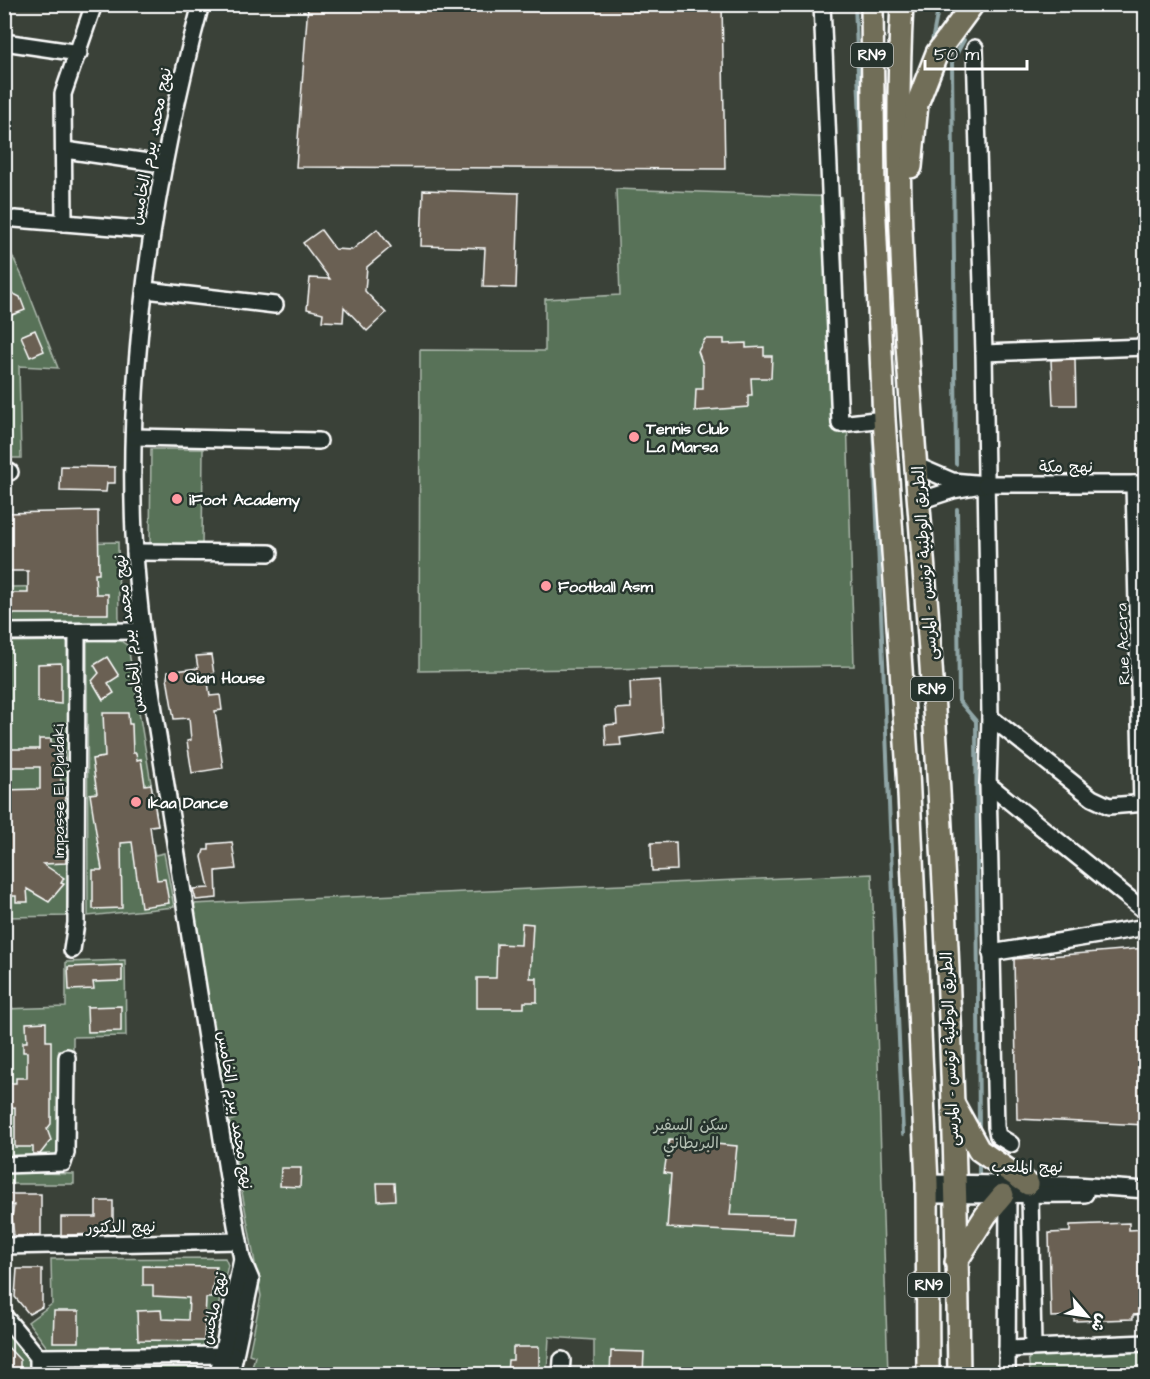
<svg xmlns="http://www.w3.org/2000/svg" width="1150" height="1379" font-family="'Architects Daughter','Playpen Sans Arabic',sans-serif">
	<style>
		.green { fill: #587258; stroke: #acb8ac; stroke-width: 1.5 }
		.lines { fill: none; stroke-linecap: round; stroke-linejoin: round }
		.stream { stroke: #90a6a7; stroke-width: 4 }
		.building { fill: #6a6152; stroke: #fff; stroke-width: 1.5 }
		.minor-casing { stroke: #fff; stroke-width: 20 }
		.highway-casing { stroke: #fff; stroke-width: 26 }
		.minor { stroke: #26332d; stroke-width: 15 }
		.highway { stroke: #716e59; stroke-width: 21 }
		.poi-dot { fill: #ff9aa2; stroke: #26332d; stroke-width: 2 }
		.labels { text-anchor: middle; stroke-width: 5; stroke-linejoin: round; paint-order: stroke }
		.shield { fill: #26332d; stroke: #bec2c0; stroke-width: 1.5 }
		.shield-label { font-size: 15px; font-weight: bold; fill: #fff }
		.street-label { font-size: 16px; fill: #fff; stroke: #26332d }
		.poi-label { font-size: 16px; font-weight: bold; fill: #fff; stroke: #26332d; text-anchor: start }
		.park-label { font-size: 16px; fill: #b4c0b4; stroke: #26332d }
	</style>
	<rect width="100%" height="100%" fill="#3a4138"/>
	<filter id="ink" filterUnits="userSpaceOnUse"><feTurbulence type="fractalNoise" baseFrequency=".0167" numOctaves="2"/><feDisplacementMap in="SourceGraphic" scale="12" xChannelSelector="R" yChannelSelector="G"/><feConvolveMatrix kernelMatrix="1 2 1 2 8 2 1 2 1" color-interpolation-filters="sRGB"/></filter>
	<g filter="url(#ink)">
		<g class="green">
			<polygon points="616,189 841,197 854,666 419,671 420,350 545,351 545,299 620,295"/>
			<polygon points="4,239 23,278 58,368 19,366 21,458 5,458"/>
			<polygon points="151,449 203,449 202,549 150,548"/>
			<polygon points="4,480 10,480 11,587 68,586 68,543 118,542 119,624 5,625"/>
			<polygon points="87,640 121,641 128,646 158,825 148,826 155,855 164,853 174,907 88,916"/>
			<polygon points="67,641 70,916 5,917 4,642"/>
			<polygon points="872,874 888,1374 594,1374 594,1340 549,1337 547,1374 245,1374 247,1367 252,1368 255,1356 249,1354 261,1296 229,1121 235,1119 232,1102 225,1098 192,904"/>
			<polygon points="125,960 126,1036 73,1037 73,1049 59,1050 61,1157 5,1157 4,1009 66,1007 66,962"/>
			<polygon points="7,1172 74,1174 74,1184 7,1184"/>
			<polygon points="225,1258 228,1265 211,1337 202,1346 49,1350 28,1322 52,1304 51,1259"/>
			<polygon points="4,1324 30,1356 29,1374 5,1374"/>
			<polygon points="1145,1349 1145,1374 1030,1374 1028,1352"/>
			<polygon points="198,1366 204,1374 98,1374 98,1367"/>
		</g>
		<g class="lines">
			<g class="stream">
				<polyline points="855,4 873,417"/>
				<polyline points="931,47 939,4"/>
				<polyline points="873,425 903,1134"/>
				<polyline points="956,464 952,62 964,40"/>
				<polyline points="957,509 959,701 976,721 979,1133"/>
				<polyline points="979,1158 979,1175"/>
			</g>
		</g>
		<g class="building">
			<polygon points="308,4 722,4 725,169 296,167"/>
			<polygon points="423,190 519,193 516,288 483,287 485,248 421,246"/>
			<polygon points="377,229 391,247 367,267 365,291 386,313 367,331 344,307 343,322 322,321 323,313 307,309 310,278 330,279 303,243 321,230 335,249 352,250"/>
			<polygon points="8,291 20,297 25,310 7,317 4,298"/>
			<polygon points="35,330 44,351 30,357 21,336"/>
			<polygon points="705,339 724,339 724,344 746,343 746,348 764,347 764,356 772,356 771,378 751,378 752,395 748,395 748,407 695,411 696,389 703,389 703,365 698,351"/>
			<polygon points="1075,359 1076,405 1053,405 1051,360"/>
			<polygon points="61,466 115,467 115,483 107,483 106,492 60,491"/>
			<polygon points="98,511 99,574 95,574 96,594 108,594 108,614 4,614 4,593 28,593 28,571 4,571 4,513"/>
			<polygon points="211,655 214,674 207,675 210,696 220,695 222,710 215,711 223,768 192,773 187,741 191,740 189,718 174,719 167,678 168,672 198,668 196,656"/>
			<polygon points="107,657 119,676 108,683 114,693 103,700 92,681 99,673 94,665"/>
			<polygon points="61,663 61,704 38,702 38,664"/>
			<polygon points="660,680 663,732 620,738 621,745 606,746 605,725 617,724 616,709 631,708 630,682"/>
			<polygon points="103,713 128,713 129,724 132,724 133,753 136,753 137,760 141,759 145,785 151,784 158,825 150,826 157,880 165,879 169,903 141,907 132,842 121,843 122,908 93,909 93,870 102,870 90,794 97,793 92,759 105,757"/>
			<polygon points="39,739 51,739 51,743 58,743 58,750 64,750 65,761 60,761 61,787 65,787 66,863 43,864 64,878 61,883 64,884 49,902 27,889 28,902 16,902 16,896 4,896 4,790 40,789 40,767 4,767 4,749 39,749"/>
			<polygon points="232,842 236,869 216,871 217,898 196,900 193,889 209,888 202,857 204,850 209,850 209,844"/>
			<polygon points="676,842 677,870 652,871 651,843"/>
			<polygon points="522,923 533,924 530,978 537,978 537,1002 524,1002 524,1008 477,1008 477,978 496,978 497,944 521,945"/>
			<polygon points="1146,948 1146,1125 1017,1119 1014,959"/>
			<polygon points="122,965 122,981 93,982 94,989 69,990 68,967"/>
			<polygon points="121,1006 121,1031 88,1032 87,1007"/>
			<polygon points="46,1022 46,1041 51,1041 51,1124 47,1129 51,1140 40,1154 33,1154 33,1147 15,1147 15,1107 4,1108 4,1083 16,1083 16,1078 27,1078 27,1052 23,1052 23,1042 27,1042 26,1023"/>
			<polygon points="669,1140 737,1146 730,1215 795,1217 793,1234 667,1228 671,1174 664,1173"/>
			<polygon points="281,1168 301,1168 300,1187 280,1186"/>
			<polygon points="377,1183 394,1183 395,1200 378,1201"/>
			<polygon points="8,1194 41,1194 41,1235 14,1236 12,1217 14,1205 8,1205"/>
			<polygon points="96,1201 113,1201 113,1234 61,1235 61,1217 96,1217"/>
			<polygon points="1129,1223 1129,1230 1146,1229 1146,1314 1133,1315 1133,1319 1074,1321 1074,1316 1051,1317 1049,1233 1070,1232 1070,1225"/>
			<polygon points="143,1266 216,1267 211,1298 206,1298 204,1341 138,1340 137,1311 161,1310 162,1319 188,1320 189,1298 153,1296 153,1285 143,1285"/>
			<polygon points="17,1269 42,1269 42,1307 29,1314 15,1297"/>
			<polygon points="54,1311 79,1311 79,1342 53,1342"/>
			<polygon points="4,1343 20,1360 20,1374 4,1374"/>
			<polygon points="513,1347 539,1347 539,1368 531,1368 531,1374 507,1374 508,1360 513,1360"/>
			<polygon points="611,1351 644,1352 643,1374 610,1374"/>
		</g>
		<g class="lines">
			<defs>
				<g id="minor">
					<path d="M201,4C155,176 126,355 134,534C138,627 156,719 170,811C191,941 212,1071 232,1202L242,1259L251,1280L231,1374"/>
					<polyline points="822,4 840,424 884,419"/>
					<polyline points="4,42 79,53"/>
					<polyline points="975,48 984,353 990,717 988,784 996,1127 998,1136 1011,1144"/>
					<polyline points="65,150 162,164"/>
					<polyline points="15,219 151,230"/>
					<polyline points="64,223 63,94 94,4"/>
					<polyline points="146,290 275,305"/>
					<polyline points="984,353 1146,347"/>
					<polyline points="134,437 319,441"/>
					<polyline points="917,466 952,481 986,484 953,490 919,501"/>
					<polyline points="4,472 10,472"/>
					<polyline points="986,484 1146,484"/>
					<polyline points="1134,484 1142,803"/>
					<polyline points="135,552 270,553"/>
					<polyline points="4,632 142,631"/>
					<polyline points="990,717 1092,798 1109,806 1146,803"/>
					<polyline points="988,784 1146,912"/>
					<polyline points="72,950 76,923 77,632"/>
					<polyline points="991,953 1146,927"/>
					<polyline points="4,1165 63,1163 66,1153 67,1057"/>
					<polyline points="927,1183 1076,1185 1146,1190"/>
					<polyline points="928,1195 1085,1194"/>
					<polyline points="1030,1195 1033,1346"/>
					<polyline points="4,1246 239,1241"/>
					<polyline points="4,1316 38,1357 38,1374"/>
					<polyline points="1007,1349 1146,1343"/>
					<polyline points="38,1357 235,1355"/>
					<polyline points="218,1374 242,1259"/>
					<polyline points="561,1374 562,1360"/>
					<polyline points="1007,1374 1008,1195"/>
				</g>
				<g id="highway">
					<polyline points="872,4 874,196 884,419 908,772 927,1183 928,1374"/>
					<path d="M902,4C890,220 915,436 930,651C947,892 956,1133 959,1374"/>
					<polyline points="911,167 917,104 937,53 973,4"/>
					<polyline points="953,1103 979,1150 1028,1184"/>
					<polyline points="956,1262 986,1215 1003,1195"/>
				</g>
			</defs>
			<use href="#minor" class="minor-casing"/>
			<use href="#highway" class="highway-casing"/>
			<use href="#minor" class="minor"/>
			<use href="#highway" class="highway"/>
		</g>
	</g>
	<g class="poi-dot">
		<circle cx="634" cy="437" r="6"/>
		<circle cx="177" cy="499" r="6"/>
		<circle cx="546" cy="586" r="6"/>
		<circle cx="173" cy="677" r="6"/>
		<circle cx="136" cy="802" r="6"/>
	</g>
	<g class="labels">
		<g class="shield">
			<rect x="851" y="43" width="42" height="24" rx="4.5"/>
			<rect x="911" y="677" width="42" height="24" rx="4.5"/>
			<rect x="908" y="1273" width="42" height="24" rx="4.5"/>
		</g>
		<g class="shield-label">
			<text x="872" y="60">RN9</text>
			<text x="932" y="694">RN9</text>
			<text x="929" y="1290">RN9</text>
		</g>
		<g class="street-label">
			<text transform="translate(150 146) rotate(-79)" y="6">نهج محمد بيرم الخامس</text>
			<text x="1066" y="472">نهج مكة</text>
			<text transform="translate(924 563) rotate(-94)" y="6">الطريق الوطنية تونس - المرسى</text>
			<text transform="translate(128 634) rotate(-97)" y="6">نهج محمد بيرم الخامس</text>
			<text transform="translate(1122 644) rotate(-92)" y="6">Rue Accra</text>
			<text transform="translate(58 791) rotate(-90)" y="6">Impasse El Djaldaki</text>
			<text transform="translate(949 1049) rotate(-92)" y="6">الطريق الوطنية تونس - المرسى</text>
			<text transform="translate(236 1110) rotate(81)" y="6">نهج محمد بيرم الخامس</text>
			<text x="1027" y="1172">نهج الملعب</text>
			<text transform="translate(121 1226) rotate(-1)" y="6">نهج الدكتور</text>
			<text transform="translate(213 1308) rotate(-78)" y="6">نهج ملخس</text>
		</g>
		<g class="poi-label">
			<text x="646" y="434">Tennis Club<tspan x="646" dy="18">La Marsa</tspan></text>
			<text x="189" y="505">iFoot Academy</text>
			<text x="558" y="592">Football Asm</text>
			<text x="185" y="683">Qian House</text>
			<text x="148" y="808">Ikaa Dance</text>
		</g>
		<g class="park-label">
			<text x="691" y="1130">سكن السفير<tspan x="691" dy="18">البريطاني</tspan></text>
		</g>
	</g>
	<rect width="1150" height="1379" fill="none" stroke="#26332d" stroke-width="24"/>
	<rect x="12" y="12" width="1126" height="1355" fill="none" stroke="#fff" stroke-width="2" filter="url(#ink)"/>
	<g transform="translate(1087 1316) rotate(119)" stroke="#26332d" stroke-width="4.5" paint-order="stroke">
	<path d="M0-4.5L10 22L0 15L-10 22Z" fill="#ffffff"/>
	<text y="-9" font-size="16" font-weight="bold" text-anchor="middle" fill="#ffffff">ش</text>
	</g>
	<path d="M925 60v9h102v-9" fill="none" stroke="#ffffff" stroke-width="3"/>
	<text x="934" y="60" font-size="18" fill="#ffffff" stroke="#26332d" stroke-width="4.5" paint-order="stroke">50 m</text>
</svg>
